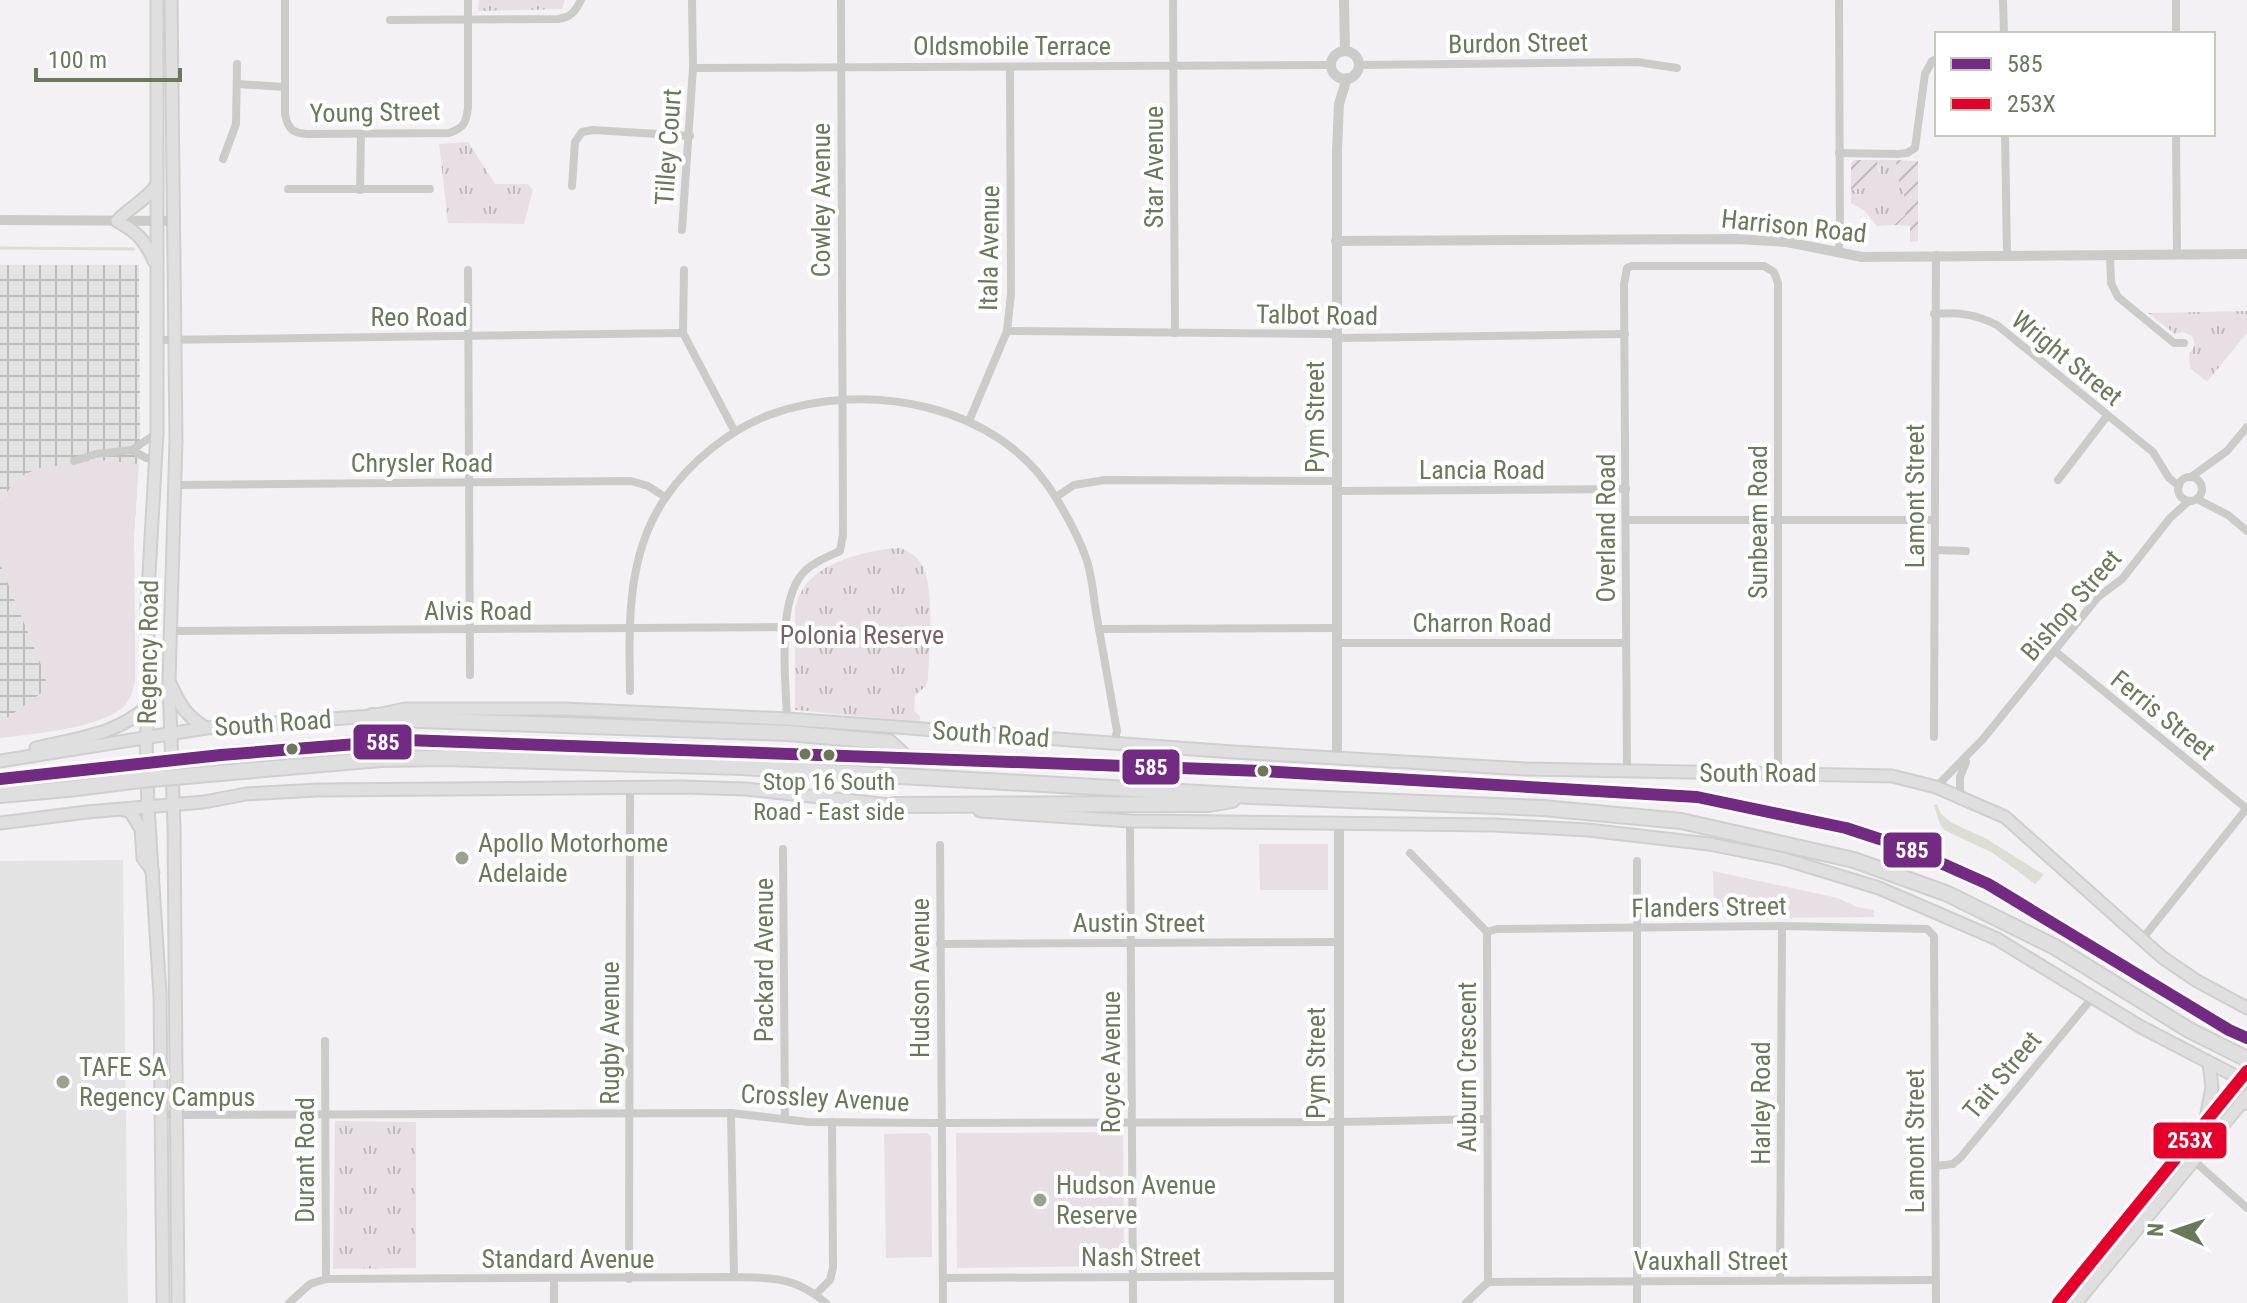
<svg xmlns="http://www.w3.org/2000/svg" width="2247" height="1303" font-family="'Roboto Condensed',sans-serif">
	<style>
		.built { fill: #e4e3e3 }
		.industrial { fill: url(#industrial-grid) }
		.grass { fill: #e7dfe4 }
		.park { fill: url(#park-tufts) }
		.garden { fill: url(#garden-furrows) }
		.water { fill: #dcddd4 }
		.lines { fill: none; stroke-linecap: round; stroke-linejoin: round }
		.stream { stroke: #dcddd4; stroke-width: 3 }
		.secondary-casing { stroke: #cfcfce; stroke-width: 15 }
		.primary-casing { stroke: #cfcfce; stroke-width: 16 }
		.motorway-casing { stroke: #d0cfcf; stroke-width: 18 }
		.minor { stroke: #cbccca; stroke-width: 8 }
		.tertiary { stroke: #cbccca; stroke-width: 10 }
		.secondary { stroke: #e0dfdf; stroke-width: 11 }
		.primary { stroke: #e0dfdf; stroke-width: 12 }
		.motorway { stroke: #e0dfdf; stroke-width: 14 }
		.motorway-bridge-casing { stroke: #d0cfcf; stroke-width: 18; stroke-linecap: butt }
		.motorway-bridge { stroke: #e0dfdf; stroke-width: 14 }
		.bus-1-casing { stroke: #fff; stroke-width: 18 }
		.bus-2-casing { stroke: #fff; stroke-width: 18 }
		.bus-1 { stroke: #732a82; stroke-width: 12 }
		.bus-2 { stroke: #e4002b; stroke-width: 12 }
		.bus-dot { fill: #6c7859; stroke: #fff; stroke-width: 3 }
		.poi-dot { fill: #9ca28f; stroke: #fff; stroke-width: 3 }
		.labels { text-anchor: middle; stroke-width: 8; stroke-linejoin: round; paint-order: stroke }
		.bus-label { font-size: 24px; fill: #6c7859; stroke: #fff }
		.street-label { font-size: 26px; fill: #6c7859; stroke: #fff }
		.park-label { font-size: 26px; fill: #7b6067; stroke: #fff }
		.poi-label { font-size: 26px; fill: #6c7859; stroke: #fff; text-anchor: start }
		.line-badge { stroke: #fff; stroke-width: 3 }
		.badge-label { font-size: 22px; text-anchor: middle; font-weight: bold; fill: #fff }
	</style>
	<defs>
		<pattern id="industrial-grid" width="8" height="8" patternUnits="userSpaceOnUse" patternTransform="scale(2)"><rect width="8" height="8" fill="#e4e3e3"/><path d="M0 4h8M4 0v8" fill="none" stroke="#bdbdbb"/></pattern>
		<pattern id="park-tufts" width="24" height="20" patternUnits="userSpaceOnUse" patternTransform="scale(2)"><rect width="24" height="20" fill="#e7dfe4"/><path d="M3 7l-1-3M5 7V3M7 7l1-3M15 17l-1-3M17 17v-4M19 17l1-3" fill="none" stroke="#bfbabc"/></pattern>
		<pattern id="garden-furrows" width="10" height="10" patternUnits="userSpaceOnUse" patternTransform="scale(2)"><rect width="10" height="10" fill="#e7dfe4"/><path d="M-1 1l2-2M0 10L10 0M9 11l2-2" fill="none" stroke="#bfbabc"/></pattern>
	</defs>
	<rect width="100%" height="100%" fill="#f4f1f4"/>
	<polygon class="built" points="123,860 128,1303 0,1303 0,861"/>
	<polygon class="industrial" points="0,265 139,265 140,435 134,535 135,681 132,692 120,709 106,716 71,727 0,738"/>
	<g class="grass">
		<path d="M98,460L139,464L134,535L135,681C133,691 130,702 121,709C94,729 33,734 0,738V723L48,688L43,670L0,564V504L11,486L25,474L40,468Z"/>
		<polygon points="1259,844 1328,844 1328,890 1260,890"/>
		<polygon points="1713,871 1838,898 1857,907 1874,910 1874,917 1724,918 1730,907 1714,907"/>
		<polygon points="1123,1132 1124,1266 957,1268 956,1133"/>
		<polygon points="927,1133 931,1137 932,1257 886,1258 884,1134"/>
	</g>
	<g class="park">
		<polygon points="479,0 565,0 562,9 478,11"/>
		<polygon points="468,142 495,184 528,184 533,190 524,224 448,223 439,144"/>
		<polygon points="1877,160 1896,160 1897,176 1905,198 1905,215 1894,225 1877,226 1865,211 1851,203 1851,190 1870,187 1880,171"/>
		<polygon points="2247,311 2247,333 2207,382 2190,368 2189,355 2195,345 2192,336 2182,332 2175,334 2148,313"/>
		<path d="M900,548C911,552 918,557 923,567C935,591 929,651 928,680L925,687L915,695L914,711L920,716V722L795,710V608C798,598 802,588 810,580C830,559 873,549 900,548Z"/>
		<polygon points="335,1121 416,1122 416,1268 333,1269"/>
	</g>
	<g class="garden">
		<polygon points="1854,160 1877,160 1879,175 1870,187 1851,190 1851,163"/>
		<polygon points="1896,160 1918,161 1918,241 1910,242 1910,226 1894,225 1905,215 1905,198 1897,176"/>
	</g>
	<polygon class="water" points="1937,804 1941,814 1952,823 1987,839 2044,875 2035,884 1993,853 1944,830 1940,824 1934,805"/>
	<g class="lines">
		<polyline class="stream" points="0,248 134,249"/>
		<defs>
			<g id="secondary">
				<polyline points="157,0 157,433 147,609 150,704 146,737 148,807 160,995 163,1303"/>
				<polyline points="171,0 176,440 169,681 174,828 178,1303"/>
				<path d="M154,261C145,240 137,232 117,221C130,207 145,201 156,186"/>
				<path d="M171,685C180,705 187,717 206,728"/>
				<path d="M36,748C78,738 118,735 150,704"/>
				<polyline points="0,761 206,728 372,716 405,709 564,709 787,719 1233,752 1527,769 1892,776 1936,787 2005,817 2163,958 2197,981 2247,1008"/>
				<polyline points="123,810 130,811 141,829 143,858 153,872"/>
				<polyline points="980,811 1130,821 1494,825 1588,830 1709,844 1784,859 1879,888 1997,939 2141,1027 2247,1082"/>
				<polyline points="0,823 87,812 204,802 246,794 318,790 681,787 746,789 899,806"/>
				<polyline points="2206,1119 2212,1087 2209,1063"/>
				<polyline points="2058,1303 2247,1071"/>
				<polyline points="2076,1303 2247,1096"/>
			</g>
			<polyline id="primary" points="2241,1103 2247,1103"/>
			<g id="motorway">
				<polyline points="372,716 420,720 788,733 889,742 906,758"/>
				<polyline points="379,742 406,740 1262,771 1697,797 1846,828 1907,848 1988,884 2229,1030 2247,1038"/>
				<polyline points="381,759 445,758 742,767 1252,796 1543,808 1681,821 1854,860 1948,894 2055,947 2189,1030 2247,1059"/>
				<polyline points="0,779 65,773"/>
				<polyline points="0,795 68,789"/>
				<polyline points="894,805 1209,804 1232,800"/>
			</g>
		</defs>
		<use href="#secondary" class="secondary-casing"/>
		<use href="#primary" class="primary-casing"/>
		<use href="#motorway" class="motorway-casing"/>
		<g class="minor">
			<path d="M285,0V114C288,129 292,133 307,134L449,133C464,128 466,123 468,108V0"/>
			<polyline points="1173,0 1175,333"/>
			<polyline points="2003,0 2004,34"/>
			<polyline points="2176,0 2176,34"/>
			<path d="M390,20L558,19C571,17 575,12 581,0"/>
			<polyline points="1358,65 1637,62 1677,68"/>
			<polyline points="693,68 1331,65"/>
			<polyline points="237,84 285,87"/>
			<polyline points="2005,134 2007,255"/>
			<polyline points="2176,134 2177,254"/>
			<polyline points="1839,153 1898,154 1907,153 1915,148 1925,74 1932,61 1937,59"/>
			<polyline points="223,159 236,124 237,64"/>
			<polyline points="572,186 575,142 582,132 593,130 690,136"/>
			<polyline points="288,189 430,189"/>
			<polyline points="360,190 361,134"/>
			<polyline points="682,230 693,68 692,0"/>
			<polyline points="1838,253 1840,240 1839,0"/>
			<polyline points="2110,254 2111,283 2118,297 2174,343 2184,343"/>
			<polyline points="468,270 470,675"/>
			<polyline points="684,270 683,333 735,432"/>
			<path d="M1934,314C1958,312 1975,314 1997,325L2153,452L2169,478L2179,486"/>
			<polyline points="1007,331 1330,334 1344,338 1625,334"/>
			<polyline points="156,340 683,333"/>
			<polyline points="969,421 1007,331 1011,294 1010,67"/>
			<polyline points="156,459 146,458 132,450 157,433"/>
			<polyline points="74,461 96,454 132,450"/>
			<polyline points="2191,477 2227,451 2247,427"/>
			<circle cx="2190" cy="489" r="12"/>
			<polyline points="2058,480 2107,416"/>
			<polyline points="176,485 631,481 648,486 665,497"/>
			<polyline points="1338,491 1626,489"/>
			<polyline points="1056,497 1074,485 1105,480 1338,481"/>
			<polyline points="2197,499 2228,515 2247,531"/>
			<polyline points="1626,520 1935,520"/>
			<polyline points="1935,550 1966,551"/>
			<polyline points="1099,629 1337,628"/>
			<polyline points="170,631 786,627"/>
			<polyline points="1338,643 1626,643"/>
			<polyline points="2055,651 2247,809"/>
			<path d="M630,691C629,625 626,554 666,497C690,462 729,430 769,415C866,379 1001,404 1056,498C1067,516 1079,538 1086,558C1092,574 1093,594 1096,612C1103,652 1110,691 1117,731L1114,743"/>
			<path d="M787,719C786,680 775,596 807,569C816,561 829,556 840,551L843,535L841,0"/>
			<polyline points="1934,737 1936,255"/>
			<polyline points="1627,773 1624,284 1627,268 1632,266 1764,266 1774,272 1778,283 1778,773"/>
			<polyline points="1936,787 1983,739 2098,597 2122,579 2170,518 2189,501"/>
			<polyline points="1960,796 1960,777 1966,762"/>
			<polyline points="1130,821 1133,1303"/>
			<polyline points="940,845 943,1303"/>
			<polyline points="783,849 785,1119"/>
			<polyline points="1410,853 1487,932 1488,1282 1466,1303"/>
			<polyline points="1487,932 1497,929 1782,926 1927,929 1934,936 1936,1303"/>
			<polyline points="2143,938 2247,808"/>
			<polyline points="940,944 1337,942"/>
			<polyline points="325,1041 326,1279"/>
			<polyline points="731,1113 734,1277"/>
			<polyline points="162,1115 731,1113 808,1122 934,1123 1338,1122 1486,1119"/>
			<polyline points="2183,1151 2247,1208"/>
			<polyline points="1936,1166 1953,1164 1961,1157 2092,998"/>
			<polyline points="943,1278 1338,1276"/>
			<polyline points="629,1279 630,787"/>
			<polyline points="554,1280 554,1303"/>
			<polyline points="1780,1280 1782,926"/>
			<polyline points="1488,1282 1935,1280"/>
			<polyline points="816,1294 830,1280 833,1268 832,1122"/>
			<path d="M289,1303L310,1284L326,1279L734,1277C773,1278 794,1276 826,1303"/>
			<polyline points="1637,1303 1637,861"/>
		</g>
		<g class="tertiary">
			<polyline points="1344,0 1345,51"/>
			<circle cx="1345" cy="65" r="14"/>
			<polyline points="0,220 174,221"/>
			<polyline points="1336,241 1736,239 1787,242 1862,257 2247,254"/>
			<polyline points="1337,758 1337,151 1339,104 1347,78"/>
			<polyline points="1339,1303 1339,823"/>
		</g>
		<use href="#secondary" class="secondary"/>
		<use href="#primary" class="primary"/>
		<use href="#motorway" class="motorway"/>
		<defs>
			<g id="motorway-bridge">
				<polyline points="65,773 221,755 379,742"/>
				<polyline points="68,789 140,780 381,759"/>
			</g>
		</defs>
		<use href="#motorway-bridge" class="motorway-bridge-casing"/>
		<use href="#motorway-bridge" class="motorway-bridge"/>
		<defs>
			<polyline id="bus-1" points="0,779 221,755 406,740 1262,771 1697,797 1846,828 1907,848 1988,884 2229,1030 2247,1038"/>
			<polyline id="bus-2" points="2058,1303 2247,1071"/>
		</defs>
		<use href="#bus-1" class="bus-1-casing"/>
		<use href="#bus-2" class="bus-2-casing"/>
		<use href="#bus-1" class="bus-1"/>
		<use href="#bus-2" class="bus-2"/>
	</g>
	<g class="bus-dot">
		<circle cx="292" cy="749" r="7"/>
		<circle cx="805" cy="754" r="7"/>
		<circle cx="829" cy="755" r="7"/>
		<circle cx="1263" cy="771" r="7"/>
	</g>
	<g class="poi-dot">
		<circle cx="462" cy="858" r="8"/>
		<circle cx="63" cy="1082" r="8"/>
		<circle cx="1040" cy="1200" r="8"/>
	</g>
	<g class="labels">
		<g class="bus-label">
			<text x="829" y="790">Stop 16 South<tspan x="829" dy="30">Road - East side</tspan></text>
		</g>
		<g class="street-label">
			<text transform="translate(1518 43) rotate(-1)" y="9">Burdon Street</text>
			<text x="1012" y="55">Oldsmobile Terrace</text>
			<text transform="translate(375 112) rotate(-1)" y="9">Young Street</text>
			<text transform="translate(668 147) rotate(-86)" y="9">Tilley Court</text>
			<text transform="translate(1154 167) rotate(-90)" y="9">Star Avenue</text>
			<text transform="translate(821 200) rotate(-90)" y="9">Cowley Avenue</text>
			<text transform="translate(1794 226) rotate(6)" y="9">Harrison Road</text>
			<text transform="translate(989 248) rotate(-89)" y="9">Itala Avenue</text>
			<text transform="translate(1317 315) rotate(1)" y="9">Talbot Road</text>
			<text x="419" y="326">Reo Road</text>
			<text transform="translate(2067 358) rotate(39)" y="9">Wright Street</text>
			<text transform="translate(1315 417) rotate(-90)" y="9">Pym Street</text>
			<text x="422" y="472">Chrysler Road</text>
			<text x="1482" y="479">Lancia Road</text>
			<text transform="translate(1915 496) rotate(-90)" y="9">Lamont Street</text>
			<text transform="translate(1758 522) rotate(-90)" y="9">Sunbeam Road</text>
			<text transform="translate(1606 528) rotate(-90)" y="9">Overland Road</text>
			<text transform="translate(2071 605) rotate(-49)" y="9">Bishop Street</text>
			<text x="478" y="620">Alvis Road</text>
			<text x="1482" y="632">Charron Road</text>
			<text transform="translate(148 652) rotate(-89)" y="9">Regency Road</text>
			<text transform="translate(2163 715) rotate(39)" y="9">Ferris Street</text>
			<text transform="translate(273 723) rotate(-4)" y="9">South Road</text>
			<text transform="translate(991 734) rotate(4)" y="9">South Road</text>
			<text x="1758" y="782">South Road</text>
			<text transform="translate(1709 907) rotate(-1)" y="9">Flanders Street</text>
			<text x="1139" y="932">Austin Street</text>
			<text transform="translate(764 960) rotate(-90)" y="9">Packard Avenue</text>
			<text transform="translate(920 978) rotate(-90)" y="9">Hudson Avenue</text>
			<text transform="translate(610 1033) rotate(-90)" y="9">Rugby Avenue</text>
			<text transform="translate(1111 1062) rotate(-90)" y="9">Royce Avenue</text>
			<text transform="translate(1316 1063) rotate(-90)" y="9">Pym Street</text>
			<text transform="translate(1467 1067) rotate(-90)" y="9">Auburn Crescent</text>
			<text transform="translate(2002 1075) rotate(-50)" y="9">Tait Street</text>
			<text transform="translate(825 1098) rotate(3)" y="9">Crossley Avenue</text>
			<text transform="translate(1761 1103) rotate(-90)" y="9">Harley Road</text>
			<text transform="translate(1915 1141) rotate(-90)" y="9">Lamont Street</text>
			<text transform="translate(305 1160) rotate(-90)" y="9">Durant Road</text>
			<text x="1141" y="1266">Nash Street</text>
			<text x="568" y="1268">Standard Avenue</text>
			<text x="1711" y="1270">Vauxhall Street</text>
		</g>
		<g class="park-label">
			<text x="862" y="644">Polonia Reserve</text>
		</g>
		<g class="poi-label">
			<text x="478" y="852">Apollo Motorhome<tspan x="478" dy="30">Adelaide</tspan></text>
			<text x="79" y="1076">TAFE SA<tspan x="79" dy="30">Regency Campus</tspan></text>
			<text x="1056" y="1194">Hudson Avenue<tspan x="1056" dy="30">Reserve</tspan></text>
		</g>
	</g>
	<g class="line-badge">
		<rect x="352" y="723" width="61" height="38" rx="8" fill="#732a82"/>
		<rect x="1121" y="748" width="60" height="38" rx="8" fill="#732a82"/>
		<rect x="1882" y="831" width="61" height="38" rx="8" fill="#732a82"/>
		<rect x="2152" y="1121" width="76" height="39" rx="8" fill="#e4002b"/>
	</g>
	<g class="badge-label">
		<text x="383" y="750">585</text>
		<text x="1151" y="775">585</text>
		<text x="1912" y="858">585</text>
		<text x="2190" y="1148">253X</text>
	</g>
	<rect x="1935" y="32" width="280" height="104" fill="#ffffff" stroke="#c4c9bd" stroke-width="2"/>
	<rect x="1951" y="58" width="40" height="12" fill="#732a82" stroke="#c4c9bd" stroke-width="2"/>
	<text x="2007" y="72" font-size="24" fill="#6c7859">585</text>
	<rect x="1951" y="98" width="40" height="12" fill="#e4002b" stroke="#c4c9bd" stroke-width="2"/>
	<text x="2007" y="112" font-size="24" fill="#6c7859">253X</text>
	<g transform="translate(2175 1231) rotate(273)" stroke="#ffffff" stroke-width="6" paint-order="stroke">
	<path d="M0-6L14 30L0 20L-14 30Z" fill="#6c7859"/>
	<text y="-12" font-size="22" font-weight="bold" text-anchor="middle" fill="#6c7859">N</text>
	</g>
	<path d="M36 68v12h144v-12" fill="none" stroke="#6c7859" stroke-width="4"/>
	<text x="48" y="68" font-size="24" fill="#6c7859" stroke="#ffffff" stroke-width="6" paint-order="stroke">100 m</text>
</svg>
